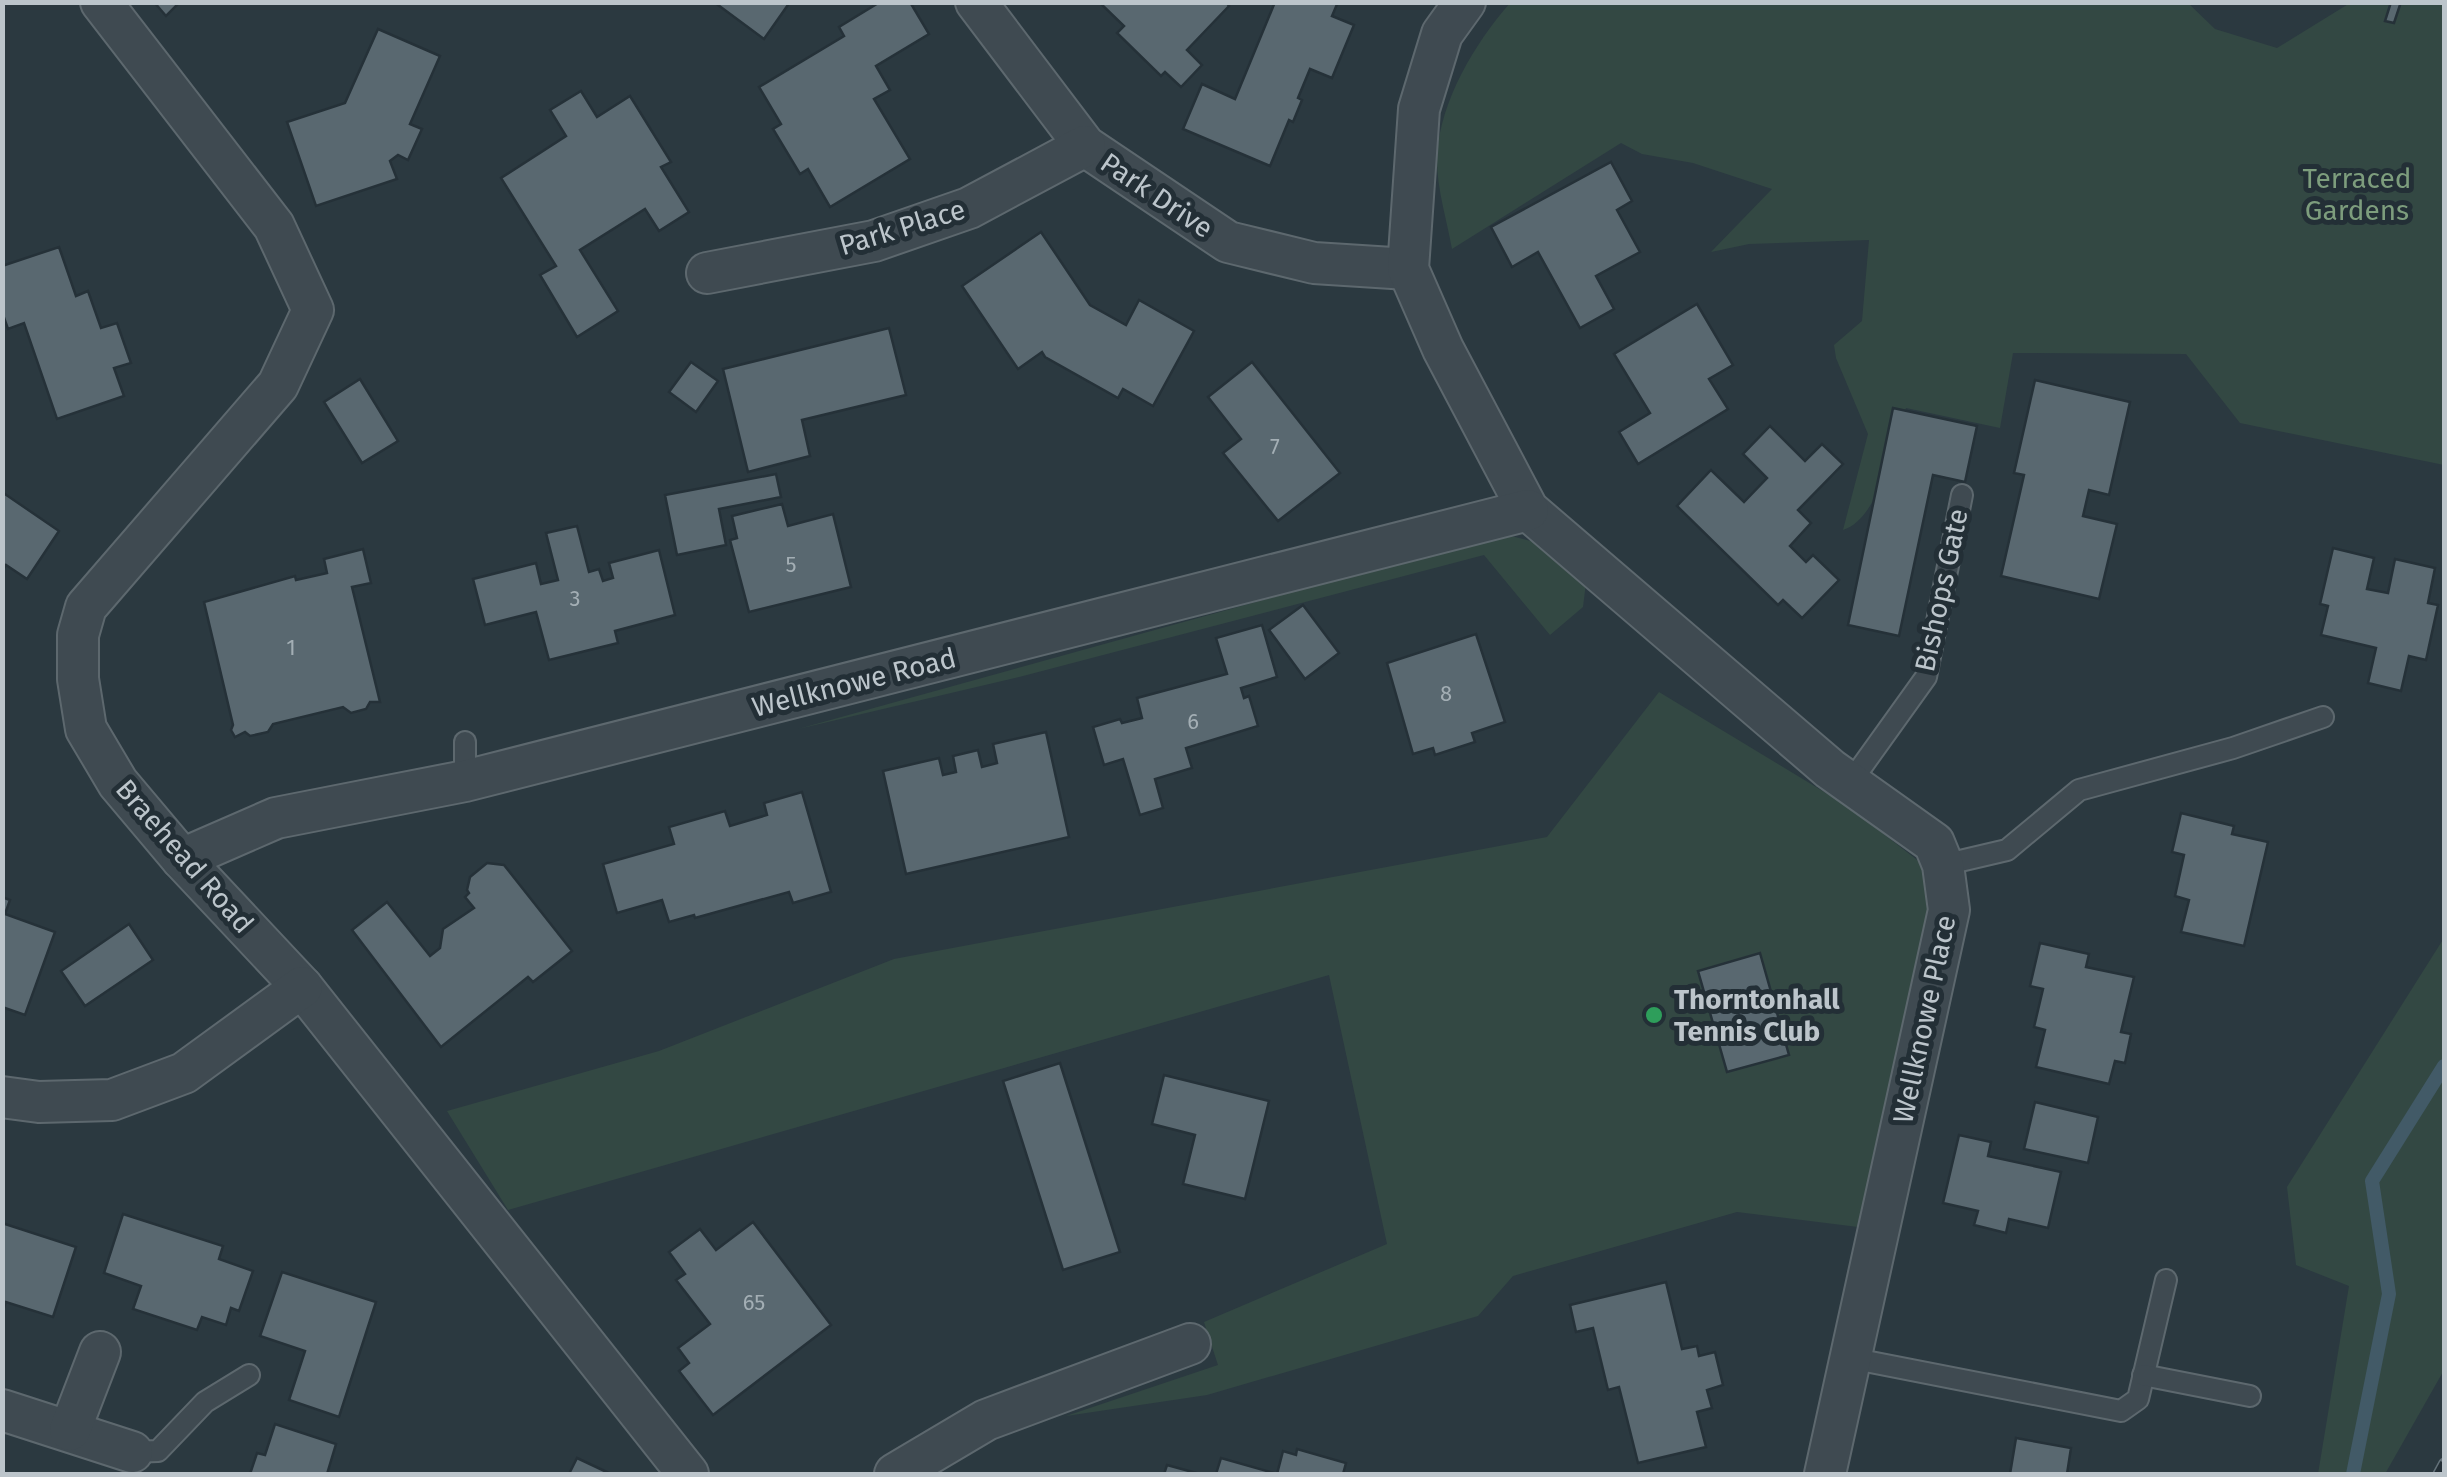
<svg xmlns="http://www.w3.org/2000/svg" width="2447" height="1477" font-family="'Fira Sans',sans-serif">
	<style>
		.green { fill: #334843 }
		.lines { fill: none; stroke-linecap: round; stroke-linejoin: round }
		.stream { stroke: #425a67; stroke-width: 14 }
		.building { fill: #596870; stroke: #253138; stroke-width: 2.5 }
		.lane-casing { stroke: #5d686e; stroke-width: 24 }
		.street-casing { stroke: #5d686e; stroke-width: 44 }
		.lane { stroke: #3f4a51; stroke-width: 20 }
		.street { stroke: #3f4a51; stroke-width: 40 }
		.rail-casing { stroke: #637179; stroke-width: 11 }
		.rail { stroke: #232f36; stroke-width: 8; stroke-dasharray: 22; stroke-linecap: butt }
		.leisure-dot { fill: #2e9e5b; stroke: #232f36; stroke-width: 4 }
		.labels { text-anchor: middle; stroke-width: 10; stroke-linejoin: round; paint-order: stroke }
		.number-label { font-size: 22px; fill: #a3aeb4 }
		.park-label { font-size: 28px; fill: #7d9d7d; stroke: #232f36 }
		.street-label { font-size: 28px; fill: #bcc5cb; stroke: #232f36 }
		.poi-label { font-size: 28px; font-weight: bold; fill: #bcc5cb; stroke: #232f36; text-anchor: start }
	</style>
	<rect width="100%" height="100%" fill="#2b3940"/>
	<g class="green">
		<path d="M1510,3H2188L2215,29L2277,48L2350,3H2444V465L2240,423L2186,354L2013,353L2000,428L1906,408C1894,443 1880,518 1843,530L1868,434L1836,358L1834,345L1862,321L1869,240L1749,244L1711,252L1772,189L1693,163L1642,154L1621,143L1452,249C1447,220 1436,186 1437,156C1440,101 1475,43 1510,3Z"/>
		<polygon points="1511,536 1542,544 1587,575 1583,607 1550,635 1484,555 1023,676 798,729 1486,538"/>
		<polygon points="1659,692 1849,807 1921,863 1931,896 1891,1146 1866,1228 1737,1212 1513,1276 1478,1316 1207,1395 1066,1416 1218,1365 1204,1322 1387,1244 1329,975 508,1210 447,1111 659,1051 894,959 1547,837"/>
		<polygon points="2444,938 2444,1370 2385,1474 2318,1474 2349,1286 2296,1265 2287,1187"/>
	</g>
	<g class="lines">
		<polyline class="stream" points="2353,1474 2389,1294 2372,1181 2444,1066"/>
	</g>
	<g class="building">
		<polygon points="154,2 180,2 166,16"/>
		<polygon points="714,2 790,2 764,39"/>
		<polygon points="880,2 910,2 929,34 876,66 890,90 874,99 910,159 830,207 808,169 800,174 773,129 781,124 759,87 844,36 839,27"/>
		<polygon points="1099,2 1226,2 1229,6 1187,50 1202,65 1181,87 1165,72 1161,76 1117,33 1124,26"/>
		<polygon points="1275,2 1338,2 1332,16 1354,25 1332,78 1310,69 1298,98 1302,100 1293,122 1289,120 1270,166 1183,129 1202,84 1235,99"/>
		<polygon points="2391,2 2401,2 2394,23 2385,21"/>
		<polygon points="378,29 440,56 410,124 422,129 408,160 398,155 390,161 397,179 316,206 287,122 345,103"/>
		<polygon points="581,91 597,117 630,96 671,162 661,167 689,212 659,231 645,209 580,250 618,311 577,337 540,275 556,266 501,178 566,136 550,110"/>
		<polygon points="1611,162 1632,201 1617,210 1640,252 1596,276 1614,309 1580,328 1538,252 1512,267 1491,227"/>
		<polygon points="1041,232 1090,305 1126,325 1139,300 1194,331 1153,406 1123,389 1118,398 1045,357 1042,352 1018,369 962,286"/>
		<polygon points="59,247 76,296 88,291 101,328 117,323 131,363 114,368 124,396 57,419 24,323 8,329 2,312 2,266"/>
		<polygon points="1697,304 1733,365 1709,379 1728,409 1638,464 1619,432 1650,413 1614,354"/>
		<polygon points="889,328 906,395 802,420 810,456 748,472 723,369"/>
		<polygon points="691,362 718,381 696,412 669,392"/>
		<polygon points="1252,362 1340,473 1278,521 1223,453 1241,439 1208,397"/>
		<polygon points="360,379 398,441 362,463 324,402"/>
		<polygon points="2035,380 2130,402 2109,495 2089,490 2083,516 2117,524 2099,599 2001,576 2024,475 2014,473"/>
		<polygon points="1893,408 1977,426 1965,482 1933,475 1899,636 1848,625"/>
		<polygon points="1770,426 1805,461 1822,444 1843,464 1798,510 1811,523 1790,546 1806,562 1813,555 1839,580 1802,618 1783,600 1778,605 1677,506 1711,470 1744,502 1767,478 1743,454"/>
		<polygon points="776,474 781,497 719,509 726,545 677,555 665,495"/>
		<polygon points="2,492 59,531 27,579 6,565 2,571"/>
		<polygon points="782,504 788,526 833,514 851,587 749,612 730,540 737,538 732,516"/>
		<polygon points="577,526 589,572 599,569 603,581 613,578 609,563 659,550 675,615 615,631 618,643 549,660 536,612 485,625 473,579 536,563 541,584 558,580 546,533"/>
		<polygon points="2333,548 2374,558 2367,589 2388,593 2395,559 2435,568 2428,603 2438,605 2426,660 2409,656 2401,691 2368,683 2376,648 2321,635 2328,606 2320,604"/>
		<polygon points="363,549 371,583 352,587 380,702 370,702 366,709 351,713 343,707 273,724 268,732 250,736 245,732 235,737 231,730 233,725 204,602 295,576 296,580 327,573 324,559"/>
		<polygon points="1303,605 1339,653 1305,679 1269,630"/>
		<polygon points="1262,625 1277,677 1241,688 1244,698 1249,696 1258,726 1186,748 1192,768 1155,779 1163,808 1140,815 1123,759 1104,765 1093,727 1120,719 1122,723 1142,718 1137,698 1227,674 1216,638"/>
		<polygon points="1476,634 1505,722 1472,733 1475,742 1435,755 1433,748 1413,754 1387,663"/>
		<polygon points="1046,732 1069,837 906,874 883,771 939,758 943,775 956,772 953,756 978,750 982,767 997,763 993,744"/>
		<polygon points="802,792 831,892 793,903 789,892 695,918 694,915 669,922 662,900 617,913 603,864 674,844 669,827 725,811 730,826 767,815 764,803"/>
		<polygon points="2181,813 2234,826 2232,834 2268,842 2244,946 2181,932 2189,900 2175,896 2184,855 2172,852"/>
		<polygon points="487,863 504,865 572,951 533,982 528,977 441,1047 352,930 387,902 430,956 440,948 443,929 474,908 465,897 469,893 467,890 470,877"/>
		<polygon points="2,897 10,900 5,914 55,932 25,1015 2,1007"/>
		<polygon points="129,924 153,960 85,1006 61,971"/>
		<polygon points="2040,943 2089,954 2086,967 2134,977 2121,1032 2131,1034 2125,1063 2115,1061 2109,1084 2036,1067 2045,1030 2034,1027 2043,989 2030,986"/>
		<polygon points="1760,953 1789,1055 1727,1072 1698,971"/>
		<polygon points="1060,1063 1120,1252 1063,1270 1003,1081"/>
		<polygon points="1164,1075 1269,1101 1245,1199 1183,1184 1195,1135 1152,1124"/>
		<polygon points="2035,1102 2098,1117 2088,1163 2024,1149"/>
		<polygon points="1959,1135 1991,1142 1988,1156 2061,1172 2048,1228 2009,1219 2006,1233 1974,1225 1978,1211 1943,1203"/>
		<polygon points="123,1214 223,1246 219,1259 253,1271 239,1311 231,1308 226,1325 202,1317 197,1330 133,1309 141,1286 104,1273"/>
		<polygon points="753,1222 831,1325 713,1415 679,1371 689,1363 678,1348 710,1324 676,1280 685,1274 669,1252 700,1229 716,1250"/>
		<polygon points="2,1223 76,1247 53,1317 6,1302 2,1313"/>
		<polygon points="282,1272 376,1302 339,1417 289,1400 305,1351 260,1336"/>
		<polygon points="1666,1282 1682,1349 1697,1346 1699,1356 1715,1352 1723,1385 1707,1390 1712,1408 1697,1412 1706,1447 1638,1463 1619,1387 1608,1390 1593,1328 1576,1332 1570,1305"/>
		<polygon points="275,1424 336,1444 327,1474 250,1474 257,1453 265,1455"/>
		<polygon points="2016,1438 2071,1448 2067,1474 2010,1474"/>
		<polygon points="1297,1449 1346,1463 1343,1474 1216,1474 1221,1458 1277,1474 1283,1451 1296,1455"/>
		<polygon points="577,1458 611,1474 569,1474"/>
		<polygon points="1167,1465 1200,1474 1164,1474"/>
	</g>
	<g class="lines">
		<defs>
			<g id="lane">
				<polyline points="465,742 465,781"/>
				<polyline points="1850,783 1926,677 1962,495"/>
				<polyline points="1943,865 2007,850 2079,790 2233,748 2323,717"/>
				<polyline points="1850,1358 2121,1411 2138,1399 2166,1280"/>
				<polyline points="2143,1375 2250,1396"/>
				<polyline points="132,1452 158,1451 205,1402 249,1375"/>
			</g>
			<g id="street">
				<polyline points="101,2 274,226 313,310 278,385 86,607 78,635 78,679 86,729 118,783 182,859 302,987 688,1474"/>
				<polyline points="976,2 1085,146 1228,242 1314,263 1408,269"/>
				<polyline points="1465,2 1442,34 1419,109 1408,269 1443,349 1528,510 1830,769 1934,843 1943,865 1949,910 1825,1474"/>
				<polyline points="707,273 874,241 969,208 1085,146"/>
				<polyline points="182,859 276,818 465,781 1528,510"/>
				<polyline points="2,1097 39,1102 112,1100 184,1073 302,987"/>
				<polyline points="2,1410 132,1452"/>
				<polyline points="70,1430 100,1352"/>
				<polyline points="895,1474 986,1420 1190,1344"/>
			</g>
		</defs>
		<use href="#lane" class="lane-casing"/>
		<use href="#street" class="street-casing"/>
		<use href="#lane" class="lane"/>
		<use href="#street" class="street"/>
		<defs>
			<polyline id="rail" points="2438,1474 2444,1463"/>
		</defs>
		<use href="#rail" class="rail-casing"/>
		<use href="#rail" class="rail"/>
	</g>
	<circle class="leisure-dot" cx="1654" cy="1015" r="10"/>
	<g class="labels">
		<g class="number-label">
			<text x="1275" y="454">7</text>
			<text x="791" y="572">5</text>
			<text x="575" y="606">3</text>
			<text x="291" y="655">1</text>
			<text x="1446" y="701">8</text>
			<text x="1193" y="729">6</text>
			<text x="754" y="1310">65</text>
		</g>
		<g class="park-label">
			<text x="2357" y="188">Terraced<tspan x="2357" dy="32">Gardens</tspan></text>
		</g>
		<g class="street-label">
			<text transform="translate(1157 195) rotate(34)" y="10">Park Drive</text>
			<text transform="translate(902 227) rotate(-17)" y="10">Park Place</text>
			<text transform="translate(1941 590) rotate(-78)" y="10">Bishops Gate</text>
			<text transform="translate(854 682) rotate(-14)" y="10">Wellknowe Road</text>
			<text transform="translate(185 856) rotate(49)" y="10">Braehead Road</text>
			<text transform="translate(1924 1019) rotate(-78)" y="10">Wellknowe Place</text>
		</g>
		<g class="poi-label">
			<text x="1674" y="1009">Thorntonhall<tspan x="1674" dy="32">Tennis Club</tspan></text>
		</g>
	</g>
	<rect width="2447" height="1477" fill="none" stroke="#bcc5cb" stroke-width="10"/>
</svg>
